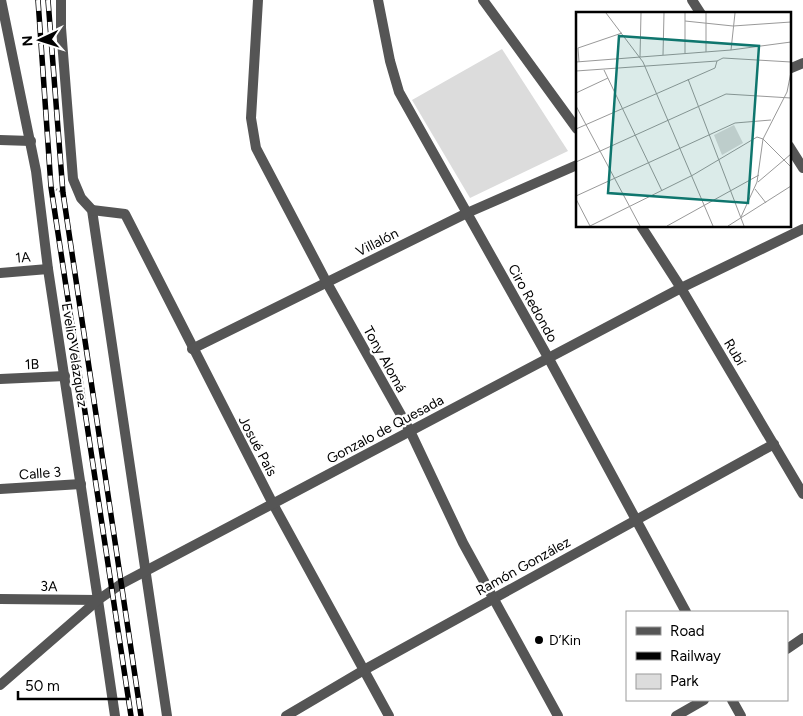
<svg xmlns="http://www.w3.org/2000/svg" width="803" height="716" font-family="Figtree,sans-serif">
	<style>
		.green { fill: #dcdcdc }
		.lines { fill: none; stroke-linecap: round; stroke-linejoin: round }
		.path { stroke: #777; stroke-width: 2.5; stroke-dasharray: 1 2.5; stroke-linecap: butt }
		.minor { stroke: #555; stroke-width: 10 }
		.tertiary { stroke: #555; stroke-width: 10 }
		.rail-casing { stroke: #000; stroke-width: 5.5 }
		.rail { stroke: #fff; stroke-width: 4; stroke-dasharray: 11; stroke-linecap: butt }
		.poi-dot { fill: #000; stroke: #fff; stroke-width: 2 }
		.labels { text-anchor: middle; stroke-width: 4.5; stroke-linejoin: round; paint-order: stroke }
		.street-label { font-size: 14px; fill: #000; stroke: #fff }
		.poi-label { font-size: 14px; fill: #000; stroke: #fff; text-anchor: start }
		.inset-road { fill: none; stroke: #999; stroke-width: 1 }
		.view { fill: #0f766e; fill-opacity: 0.15; stroke: #0f766e; stroke-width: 2.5 }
		.inset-edge { fill: none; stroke: #000; stroke-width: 2.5 }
	</style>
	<rect width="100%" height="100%" fill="#fff"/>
	<polygon class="green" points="502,49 568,151 470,198 412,100"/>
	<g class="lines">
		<polyline class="path" points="50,186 65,194"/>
		<g class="minor">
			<polyline points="61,0 61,28 73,179 81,198 92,210 167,716"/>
			<polyline points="378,0 390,61 399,92 549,359 686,612"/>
			<polyline points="483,0 577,129"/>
			<polyline points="692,0 701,14"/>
			<polyline points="789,69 803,63"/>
			<polyline points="0,140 31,141"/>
			<polyline points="789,146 803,168"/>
			<polyline points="92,210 125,214 273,504 389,716"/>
			<polyline points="641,226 681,288 803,494"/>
			<polyline points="0,273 48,269"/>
			<polyline points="192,349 467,213 577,165"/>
			<polyline points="0,379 65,376"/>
			<polyline points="0,489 81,484"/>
			<polyline points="0,599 98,600 115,716"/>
			<polyline points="787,649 803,638"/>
			<polyline points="732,700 741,716"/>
			<polyline points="286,716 364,670 774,444"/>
			<polyline points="676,716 704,700"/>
		</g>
		<g class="tertiary">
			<polyline points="1,0 36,171 48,269 98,600"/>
			<polyline points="258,0 251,118 256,148 327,283 410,431 463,543 558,716"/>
			<polyline points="0,685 98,600 121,584 681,288 803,229"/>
		</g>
		<defs>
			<g id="rail">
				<polyline points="38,0 51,187 131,716"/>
				<polyline points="48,0 63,193 141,716"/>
			</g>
		</defs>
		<use href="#rail" class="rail-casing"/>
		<use href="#rail" class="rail"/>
	</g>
	<circle class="poi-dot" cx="539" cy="640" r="5"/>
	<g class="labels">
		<g class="street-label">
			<text transform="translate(377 242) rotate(-27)" y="5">Villalón</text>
			<text transform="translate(23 257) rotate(-5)" y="5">1A</text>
			<text transform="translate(533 303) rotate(61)" y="5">Ciro Redondo</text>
			<text transform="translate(735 352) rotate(59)" y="5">Rubí</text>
			<text transform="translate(75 355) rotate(81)" y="5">Evelio Velázquez</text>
			<text transform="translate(385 359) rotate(61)" y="5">Tony Alomá</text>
			<text transform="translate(32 364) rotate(-2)" y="5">1B</text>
			<text transform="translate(385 429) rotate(-28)" y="5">Gonzalo de Quesada</text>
			<text transform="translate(258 446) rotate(62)" y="5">Josué País</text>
			<text transform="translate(40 473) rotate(-4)" y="5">Calle 3</text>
			<text transform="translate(523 566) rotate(-29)" y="5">Ramón González</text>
			<text transform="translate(49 586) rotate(1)" y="5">3A</text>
		</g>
		<g class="poi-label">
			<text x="549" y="645">D’Kin</text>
		</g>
	</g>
	<g transform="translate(576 12)">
		<rect width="215" height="215" fill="#fff"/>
		<path d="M158,113L167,131L146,143L138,123Z" fill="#dcdcdc"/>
		<path class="inset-road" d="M30,1L67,50L137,214M130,1V40M109,9L157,14L215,10M155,38L159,1M109,41V1M87,43L88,1M64,45L65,1M0,50L155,38L215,30M3,50L2,36L46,21M28,58L86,179M0,59L141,49L147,46L215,50M112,67L168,214M0,81L32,66M0,94L64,214M0,117L139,56L141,49M0,150L150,82L215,86M182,170L215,142M179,177L190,191M0,184L159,111L195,108M0,187L14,214M165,205L181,170L187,127L211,80L215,60M14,214L117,163L181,125L187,127L215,155M91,214L183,163M152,214L215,174"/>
		<path class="view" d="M43,24L183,34L172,191L32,181Z"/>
		<rect width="215" height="215" class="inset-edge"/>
	</g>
	<rect x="626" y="611" width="162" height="90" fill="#ffffff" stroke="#999999"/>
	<rect x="636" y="627" width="25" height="8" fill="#555555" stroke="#999999"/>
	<text x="670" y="636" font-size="15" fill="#000000">Road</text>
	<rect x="636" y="652" width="25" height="8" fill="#000000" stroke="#999999"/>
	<text x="670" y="661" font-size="15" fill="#000000">Railway</text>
	<rect x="636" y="674" width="25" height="15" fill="#dcdcdc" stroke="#999999"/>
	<text x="670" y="686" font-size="15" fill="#000000">Park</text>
	<g transform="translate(40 40) rotate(266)" stroke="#ffffff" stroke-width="4" paint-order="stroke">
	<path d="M0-4L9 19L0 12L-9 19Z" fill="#000000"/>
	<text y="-8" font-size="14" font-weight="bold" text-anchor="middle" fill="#000000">N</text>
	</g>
	<path d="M18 691v8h110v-8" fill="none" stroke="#000000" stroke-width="2.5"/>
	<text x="25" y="691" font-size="15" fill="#000000" stroke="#ffffff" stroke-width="4" paint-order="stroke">50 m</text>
</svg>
